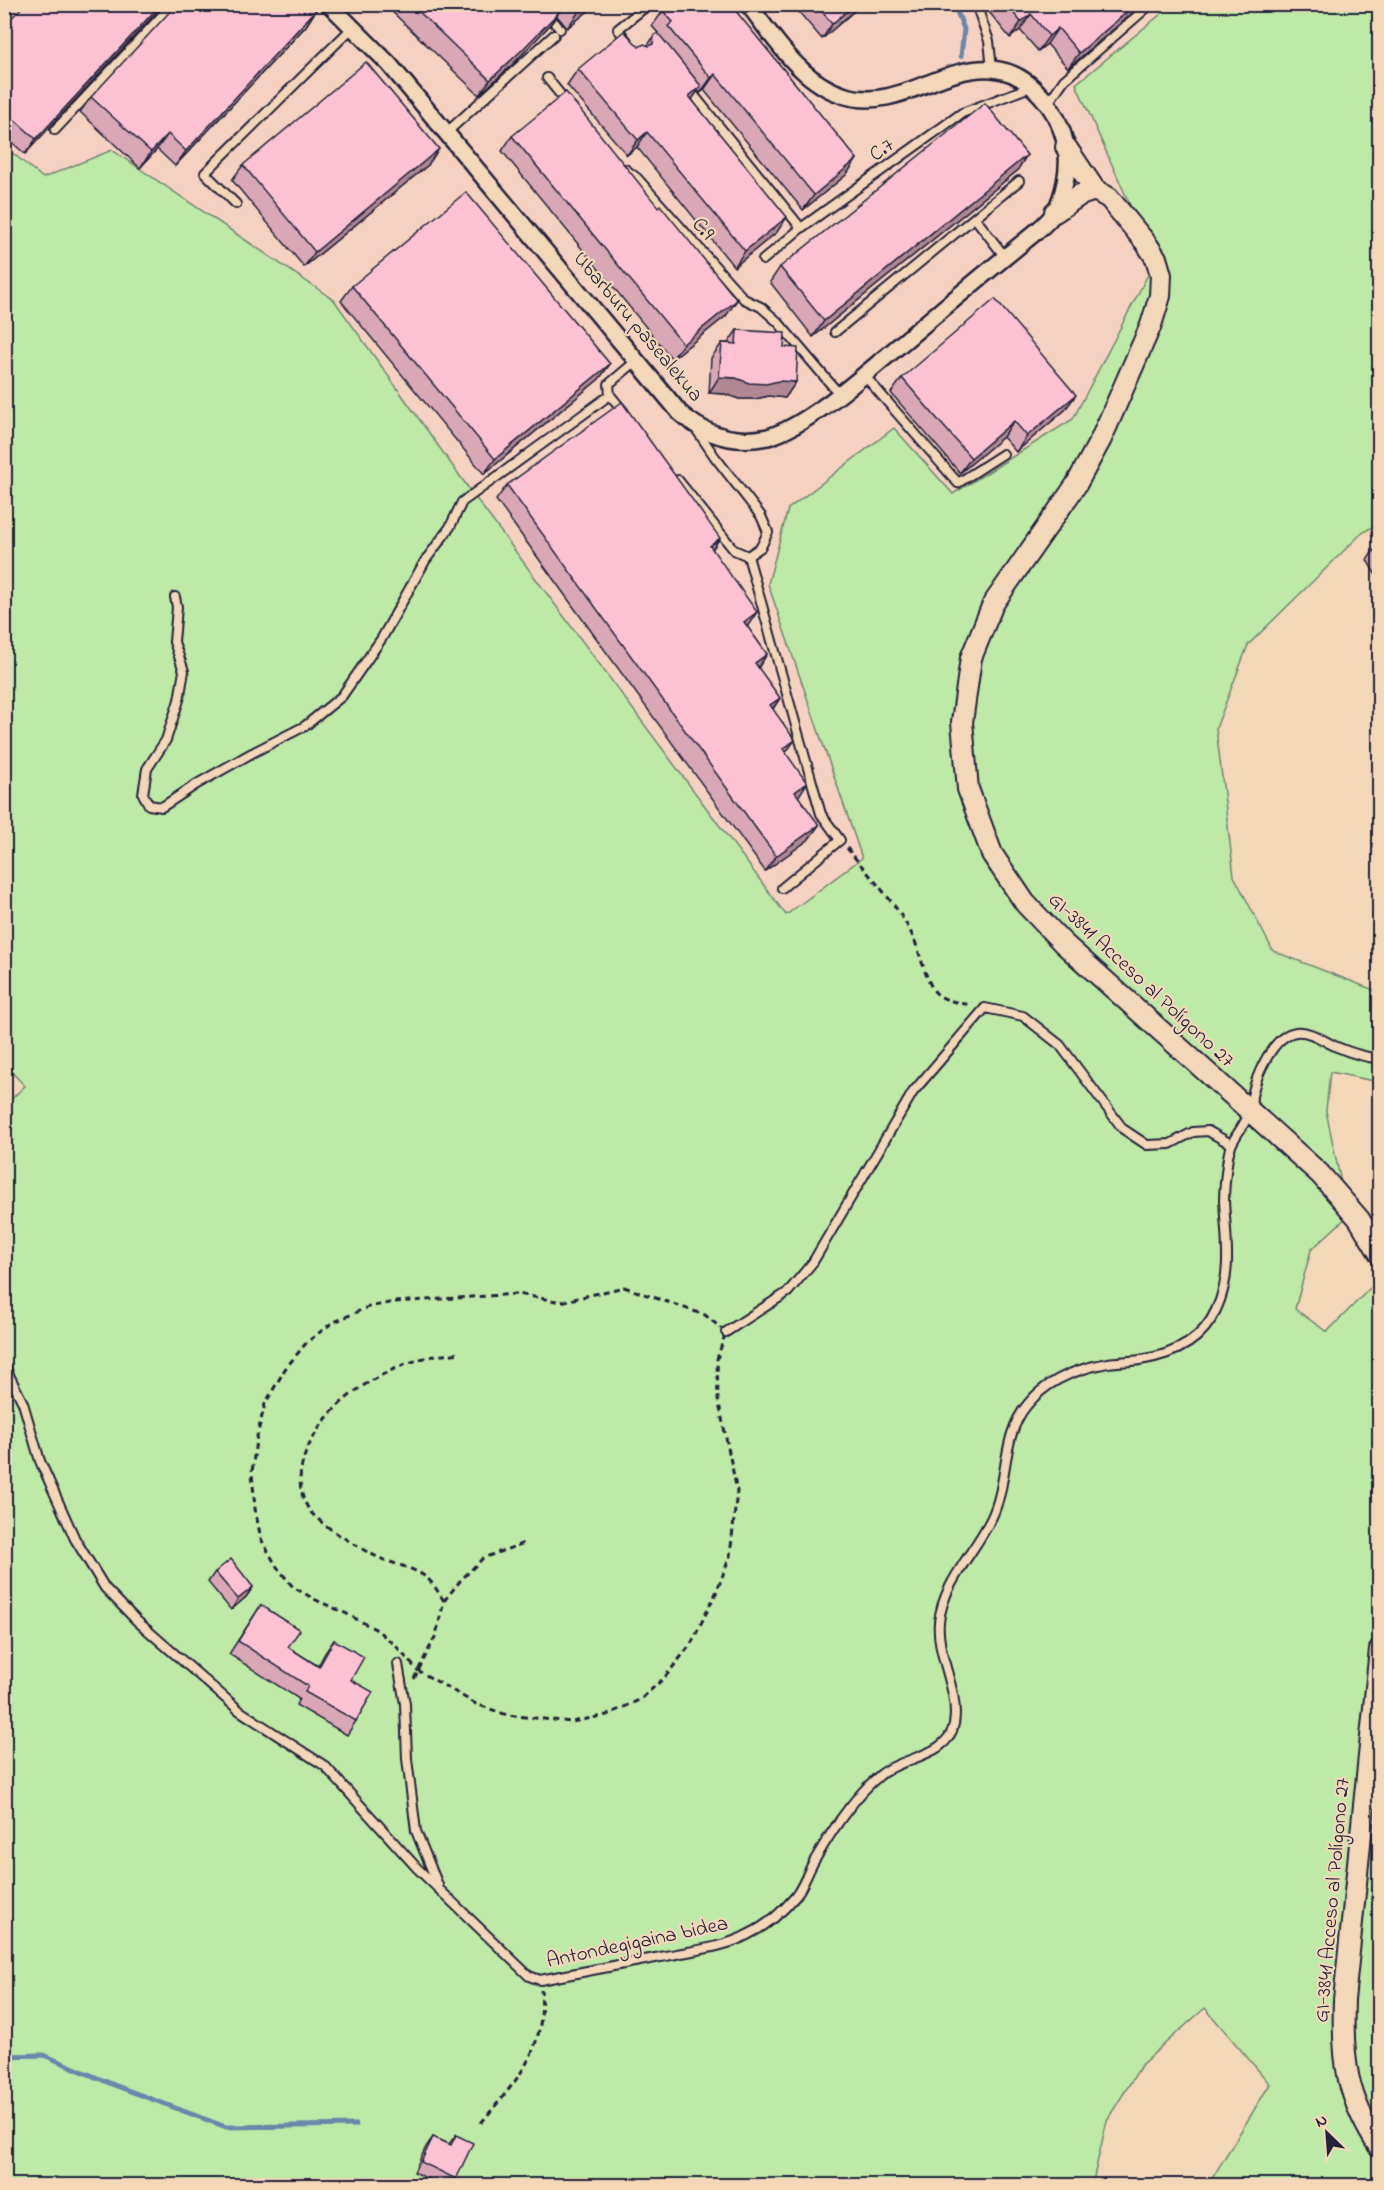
<svg xmlns="http://www.w3.org/2000/svg" width="1384" height="2190" font-family="'Indie Flower',sans-serif">
	<style>
		.built { fill: #f5d1c1 }
		.green { fill: #bfe9a6; stroke: #708670; stroke-width: 1.5 }
		.lines { fill: none; stroke-linecap: round; stroke-linejoin: round }
		.stream { stroke: #6987ab; stroke-width: 5 }
		.service-casing { stroke: #22223b; stroke-width: 12 }
		.minor-casing { stroke: #22223b; stroke-width: 20 }
		.secondary-casing { stroke: #22223b; stroke-width: 24 }
		.path { stroke: #22223b; stroke-width: 3; stroke-dasharray: 6 4.5; stroke-linecap: butt }
		.service { stroke: #f2d7b9; stroke-width: 8 }
		.minor { stroke: #f2d7b9; stroke-width: 15 }
		.secondary { stroke: #f2d7b9; stroke-width: 20 }
		.wall { fill: #d9a7b6; stroke: #22223b; stroke-width: 1.5 }
		.shaded-wall { fill: #b08894; stroke: #22223b; stroke-width: 1.5 }
		.building { fill: #fcc2d4; stroke: #22223b; stroke-width: 1.5 }
		.labels { text-anchor: middle; stroke-width: 4.5; stroke-linejoin: round; paint-order: stroke }
		.street-label { font-size: 21px; fill: #22223b; stroke: #f2d7b9 }
	</style>
	<rect width="100%" height="100%" fill="#f2d7b9"/>
	<filter id="ink" filterUnits="userSpaceOnUse"><feTurbulence type="fractalNoise" baseFrequency=".0167" numOctaves="2"/><feDisplacementMap in="SourceGraphic" scale="12" xChannelSelector="R" yChannelSelector="G"/><feConvolveMatrix kernelMatrix="1 2 1 2 8 2 1 2 1" color-interpolation-filters="sRGB"/></filter>
	<g filter="url(#ink)">
		<polygon class="built" points="5,5 1172,5 1076,84 1156,261 1073,419 953,494 768,584 862,858 786,916 472,493 112,150 43,178 5,146"/>
		<polygon class="green" points="1172,5 1379,5 1379,523 1362,533 1248,645 1216,728 1234,876 1273,951 1379,992 1379,1082 1330,1072 1326,1111 1348,1216 1311,1250 1295,1309 1327,1332 1379,1279 1379,2185 1208,2185 1270,2084 1205,2008 1142,2064 1107,2120 1093,2181 1097,2185 5,2185 4,1106 25,1086 4,1064 4,146 43,178 112,150 334,300 472,493 786,915 862,858 768,584 788,509 894,428 953,494 1073,419 1155,261 1076,84"/>
		<g class="lines">
			<g class="stream">
				<polyline points="954,4 964,29 961,56"/>
				<polyline points="4,2056 44,2055 114,2085 226,2127 356,2125"/>
			</g>
			<defs>
				<g id="service">
					<polyline points="539,4 560,29"/>
					<polyline points="976,4 989,41 992,69"/>
					<polyline points="627,41 618,29 649,4"/>
					<polyline points="547,78 568,104"/>
					<polyline points="689,89 801,228"/>
					<polyline points="1048,103 1064,80 1151,4"/>
					<polyline points="55,130 173,4"/>
					<polyline points="446,133 554,35"/>
					<polyline points="625,169 637,178 744,299 761,307 778,322 840,395"/>
					<polyline points="236,204 205,173 353,27"/>
					<polyline points="975,218 1005,257"/>
					<polyline points="763,260 801,228 962,113 1030,87"/>
					<polyline points="835,332 1019,181"/>
					<polyline points="864,375 958,483 1003,454"/>
					<polyline points="624,412 610,395 609,384 636,361"/>
					<polyline points="678,480 734,550 748,556 761,547 768,532 761,516 715,457 696,429"/>
					<polyline points="748,556 821,814 840,840 782,888"/>
					<polyline points="175,597 177,607 174,642 184,671 179,700 166,740 147,769 143,794 149,805 162,807 197,784 252,753 305,726 342,696 382,638 425,561 450,527 462,502 610,395"/>
					<polyline points="726,1332 788,1292 813,1262 913,1092 985,1008 1023,1016 1060,1045 1123,1129 1147,1145 1170,1144 1193,1132 1208,1131 1231,1144"/>
					<path d="M4,1365L23,1403L40,1461L75,1539L105,1588L137,1621L240,1711L325,1766L417,1868L529,1976L540,1980C584,1972 627,1963 671,1955C697,1950 726,1947 749,1934C766,1926 783,1911 795,1897C804,1886 808,1870 816,1858C831,1832 855,1796 879,1776C901,1756 948,1758 954,1724C960,1691 936,1656 939,1622C943,1582 976,1551 992,1517C1009,1481 1001,1436 1027,1405C1046,1381 1073,1370 1103,1364C1115,1361 1128,1362 1140,1360C1173,1355 1202,1342 1216,1310C1233,1274 1226,1239 1224,1201C1224,1187 1226,1171 1228,1157C1230,1139 1245,1127 1250,1111C1251,1110 1252,1097 1252,1096C1256,1076 1273,1035 1296,1032C1310,1030 1325,1042 1337,1047C1351,1053 1364,1057 1380,1059"/>
					<polyline points="398,1664 405,1704 407,1759 416,1831 438,1885"/>
				</g>
				<path id="minor" d="M329,4L389,64L680,413C705,435 735,444 768,437C805,427 858,380 888,355C935,315 983,275 1031,236C1039,229 1049,222 1054,213C1064,196 1070,167 1066,147C1060,112 1031,72 992,69C942,65 898,111 846,96C802,84 775,39 748,4"/>
				<g id="secondary">
					<polyline points="1066,147 1095,190"/>
					<polyline points="1095,190 1109,198 1146,243 1156,258 1161,275 1160,296 1151,325 1101,439 1076,485 993,604 971,658 962,722 968,789 992,854 1025,903 1063,943 1320,1174 1359,1219 1380,1254"/>
					<polyline points="1055,212 1080,195 1095,190"/>
					<path d="M1380,1649L1344,2000C1342,2060 1346,2097 1380,2148"/>
				</g>
			</defs>
			<use href="#service" class="service-casing"/>
			<use href="#minor" class="minor-casing"/>
			<use href="#secondary" class="secondary-casing"/>
			<g class="path">
				<path d="M847,848C869,876 898,904 913,937C920,951 926,983 936,993C944,1001 961,1003 971,1005"/>
				<polygon points="624,1287 705,1315 726,1332 717,1359 718,1399 737,1491 730,1556 716,1593 691,1644 665,1677 641,1699 607,1715 572,1722 507,1715 476,1704 417,1670 396,1646 377,1630 345,1613 316,1600 293,1587 277,1567 261,1539 255,1509 252,1472 256,1440 265,1404 285,1369 307,1342 332,1323 368,1307 395,1302 518,1294 561,1302"/>
				<path d="M444,1601C440,1595 436,1588 431,1582C418,1568 399,1566 382,1559C365,1552 316,1523 308,1508C290,1478 306,1445 325,1420C349,1390 387,1369 424,1358C435,1355 448,1355 460,1353"/>
				<polyline points="414,1679 436,1635 444,1601 460,1581 483,1558 524,1543"/>
				<path d="M481,2123C518,2078 546,2052 541,1990"/>
			</g>
			<use href="#service" class="service"/>
			<use href="#minor" class="minor"/>
			<use href="#secondary" class="secondary"/>
		</g>
		<g class="wall">
			<polygon points="164,4 25,154 4,135 4,26"/>
			<polygon points="384,4 597,4 567,28 557,16 549,26 513,64 479,95"/>
			<polygon points="792,4 862,4 822,39"/>
			<polygon points="994,4 1143,4 1068,68 1047,44 1038,51 1020,30 1010,38 989,12"/>
			<polygon points="316,10 306,26 175,166 157,149 140,168 80,112 91,97"/>
			<polygon points="663,11 857,159 846,175 803,210 704,90 700,93 698,91 692,99 777,232 734,267 637,147 627,155 567,85 578,69 648,45 654,36 658,33 652,26"/>
			<polygon points="512,136 726,316 672,359 502,151"/>
			<polygon points="243,165 428,165 304,267 232,180"/>
			<polygon points="1017,171 813,337 770,282 780,267"/>
			<polygon points="352,286 610,364 599,379 484,474 341,301"/>
			<polygon points="737,330 784,347 796,382 785,398 769,396 755,399 739,399 725,394 709,393 711,358 722,343 728,343"/>
			<polygon points="902,378 1065,410 1016,452 1003,437 960,473 891,393"/>
			<polygon points="507,485 712,549 747,626 767,654 758,668 780,698 773,709 798,797 819,825 808,840 765,871 496,500"/>
			<polygon points="1380,546 1380,582 1367,560 1374,550"/>
			<polygon points="215,1572 253,1587 246,1597 231,1610 208,1582"/>
			<polygon points="261,1605 288,1647 318,1666 325,1653 334,1640 351,1680 356,1721 347,1735 296,1705 299,1699 229,1654"/>
			<polygon points="456,2135 456,2179 451,2186 442,2186 414,2172 426,2147 433,2137 449,2144"/>
		</g>
		<g class="shaded-wall">
			<polygon points="161,4 164,4 25,154 36,139"/>
			<polygon points="589,4 597,4 567,28 578,13"/>
			<polygon points="855,4 862,4 822,39 832,24"/>
			<polygon points="1136,4 1143,4 1068,68 1079,53"/>
			<polygon points="316,10 306,26 175,166 186,151"/>
			<polygon points="560,11 549,26 513,64 479,95 490,80"/>
			<polygon points="1031,14 1020,30 1010,38 1021,22"/>
			<polygon points="1058,28 1047,44 1038,51 1049,36"/>
			<polygon points="715,74 704,90 700,93 711,78"/>
			<polygon points="701,86 691,101 689,96"/>
			<polygon points="647,132 637,147 627,155 638,140"/>
			<polygon points="168,134 157,149 140,168 151,152"/>
			<polygon points="439,149 428,165 304,267 315,252"/>
			<polygon points="1027,155 1017,171 813,337 824,321"/>
			<polygon points="857,159 846,175 803,210 814,195"/>
			<polygon points="787,217 777,232 734,267 745,251"/>
			<polygon points="737,300 726,316 672,359 683,344"/>
			<polygon points="610,364 599,379 484,474 495,459"/>
			<polygon points="719,377 779,381 796,382 785,398 769,396 755,399 739,399 725,394 709,393"/>
			<polygon points="1076,395 1065,410 1016,452 1027,436"/>
			<polygon points="1014,421 1003,437 960,473 971,458"/>
			<polygon points="720,538 710,553 710,546"/>
			<polygon points="757,612 747,627 744,622"/>
			<polygon points="767,654 757,669 755,663"/>
			<polygon points="780,698 769,714 770,705"/>
			<polygon points="795,740 784,755 783,749"/>
			<polygon points="807,783 797,799 795,792"/>
			<polygon points="819,825 808,840 765,871 776,856"/>
			<polygon points="253,1587 246,1597 231,1610 238,1599"/>
		</g>
		<g class="building">
			<polygon points="25,4 161,4 36,139 4,110 4,26"/>
			<polygon points="177,4 310,4 316,10 186,151 168,134 151,152 91,97"/>
			<polygon points="411,4 555,4 560,11 523,49 490,80"/>
			<polygon points="571,4 589,4 578,13"/>
			<polygon points="670,4 730,4 857,159 814,195 715,74 711,78 668,26 673,22 663,11"/>
			<polygon points="816,4 855,4 832,24"/>
			<polygon points="1006,4 1136,4 1079,53 1058,28 1049,36 1031,14 1021,22"/>
			<polygon points="624,31 639,47 644,44 649,46 653,44 654,36 658,33 701,86 689,96 787,217 745,251 647,132 638,140 578,69"/>
			<polygon points="366,62 439,149 315,252 243,165"/>
			<polygon points="566,92 658,207 660,205 737,300 683,344 512,136"/>
			<polygon points="985,103 1027,155 824,321 780,267"/>
			<polygon points="466,192 610,364 495,459 352,286"/>
			<polygon points="995,299 1076,395 1027,436 1014,421 971,458 902,378"/>
			<polygon points="737,330 785,333 784,347 798,348 796,382 779,381 766,384 749,383 736,378 719,377 722,343 736,344"/>
			<polygon points="622,402 720,538 710,546 757,612 744,622 767,654 755,663 780,698 770,705 795,740 783,749 807,783 795,792 819,825 776,856 507,485"/>
			<polygon points="1380,546 1380,559 1374,550"/>
			<polygon points="231,1559 253,1587 238,1599 215,1572"/>
			<polygon points="261,1605 300,1630 288,1647 319,1667 334,1640 364,1657 351,1680 373,1692 356,1721 305,1692 308,1686 238,1641"/>
			<polygon points="456,2135 473,2143 456,2179 421,2162 433,2137 451,2145"/>
		</g>
	</g>
	<g class="labels">
		<g class="street-label">
			<text transform="translate(881 149) rotate(-36)" y="7">C.7</text>
			<text transform="translate(704 228) rotate(48)" y="7">C.9</text>
			<text transform="translate(639 326) rotate(50)" y="7">Ubarburu pasealekua</text>
			<text transform="translate(1142 979) rotate(43)" y="7">GI-3841 Acceso al Polígono 27</text>
			<text transform="translate(1331 1900) rotate(-85)" y="7">GI-3841 Acceso al Polígono 27</text>
			<text transform="translate(637 1941) rotate(-12)" y="7">Antondegigaina bidea</text>
		</g>
	</g>
	<rect width="1384" height="2190" fill="none" stroke="#f2d7b9" stroke-width="24"/>
	<rect x="12" y="12" width="1360" height="2166" fill="none" stroke="#22223b" stroke-width="2" filter="url(#ink)"/>
	<g transform="translate(1327 2133) rotate(335)" stroke="#f2d7b9" stroke-width="4.5" paint-order="stroke">
	<path d="M0-4.5L10 22L0 15L-10 22Z" fill="#22223b"/>
	<text y="-9" font-size="16" font-weight="bold" text-anchor="middle" fill="#22223b">N</text>
	</g>
</svg>
